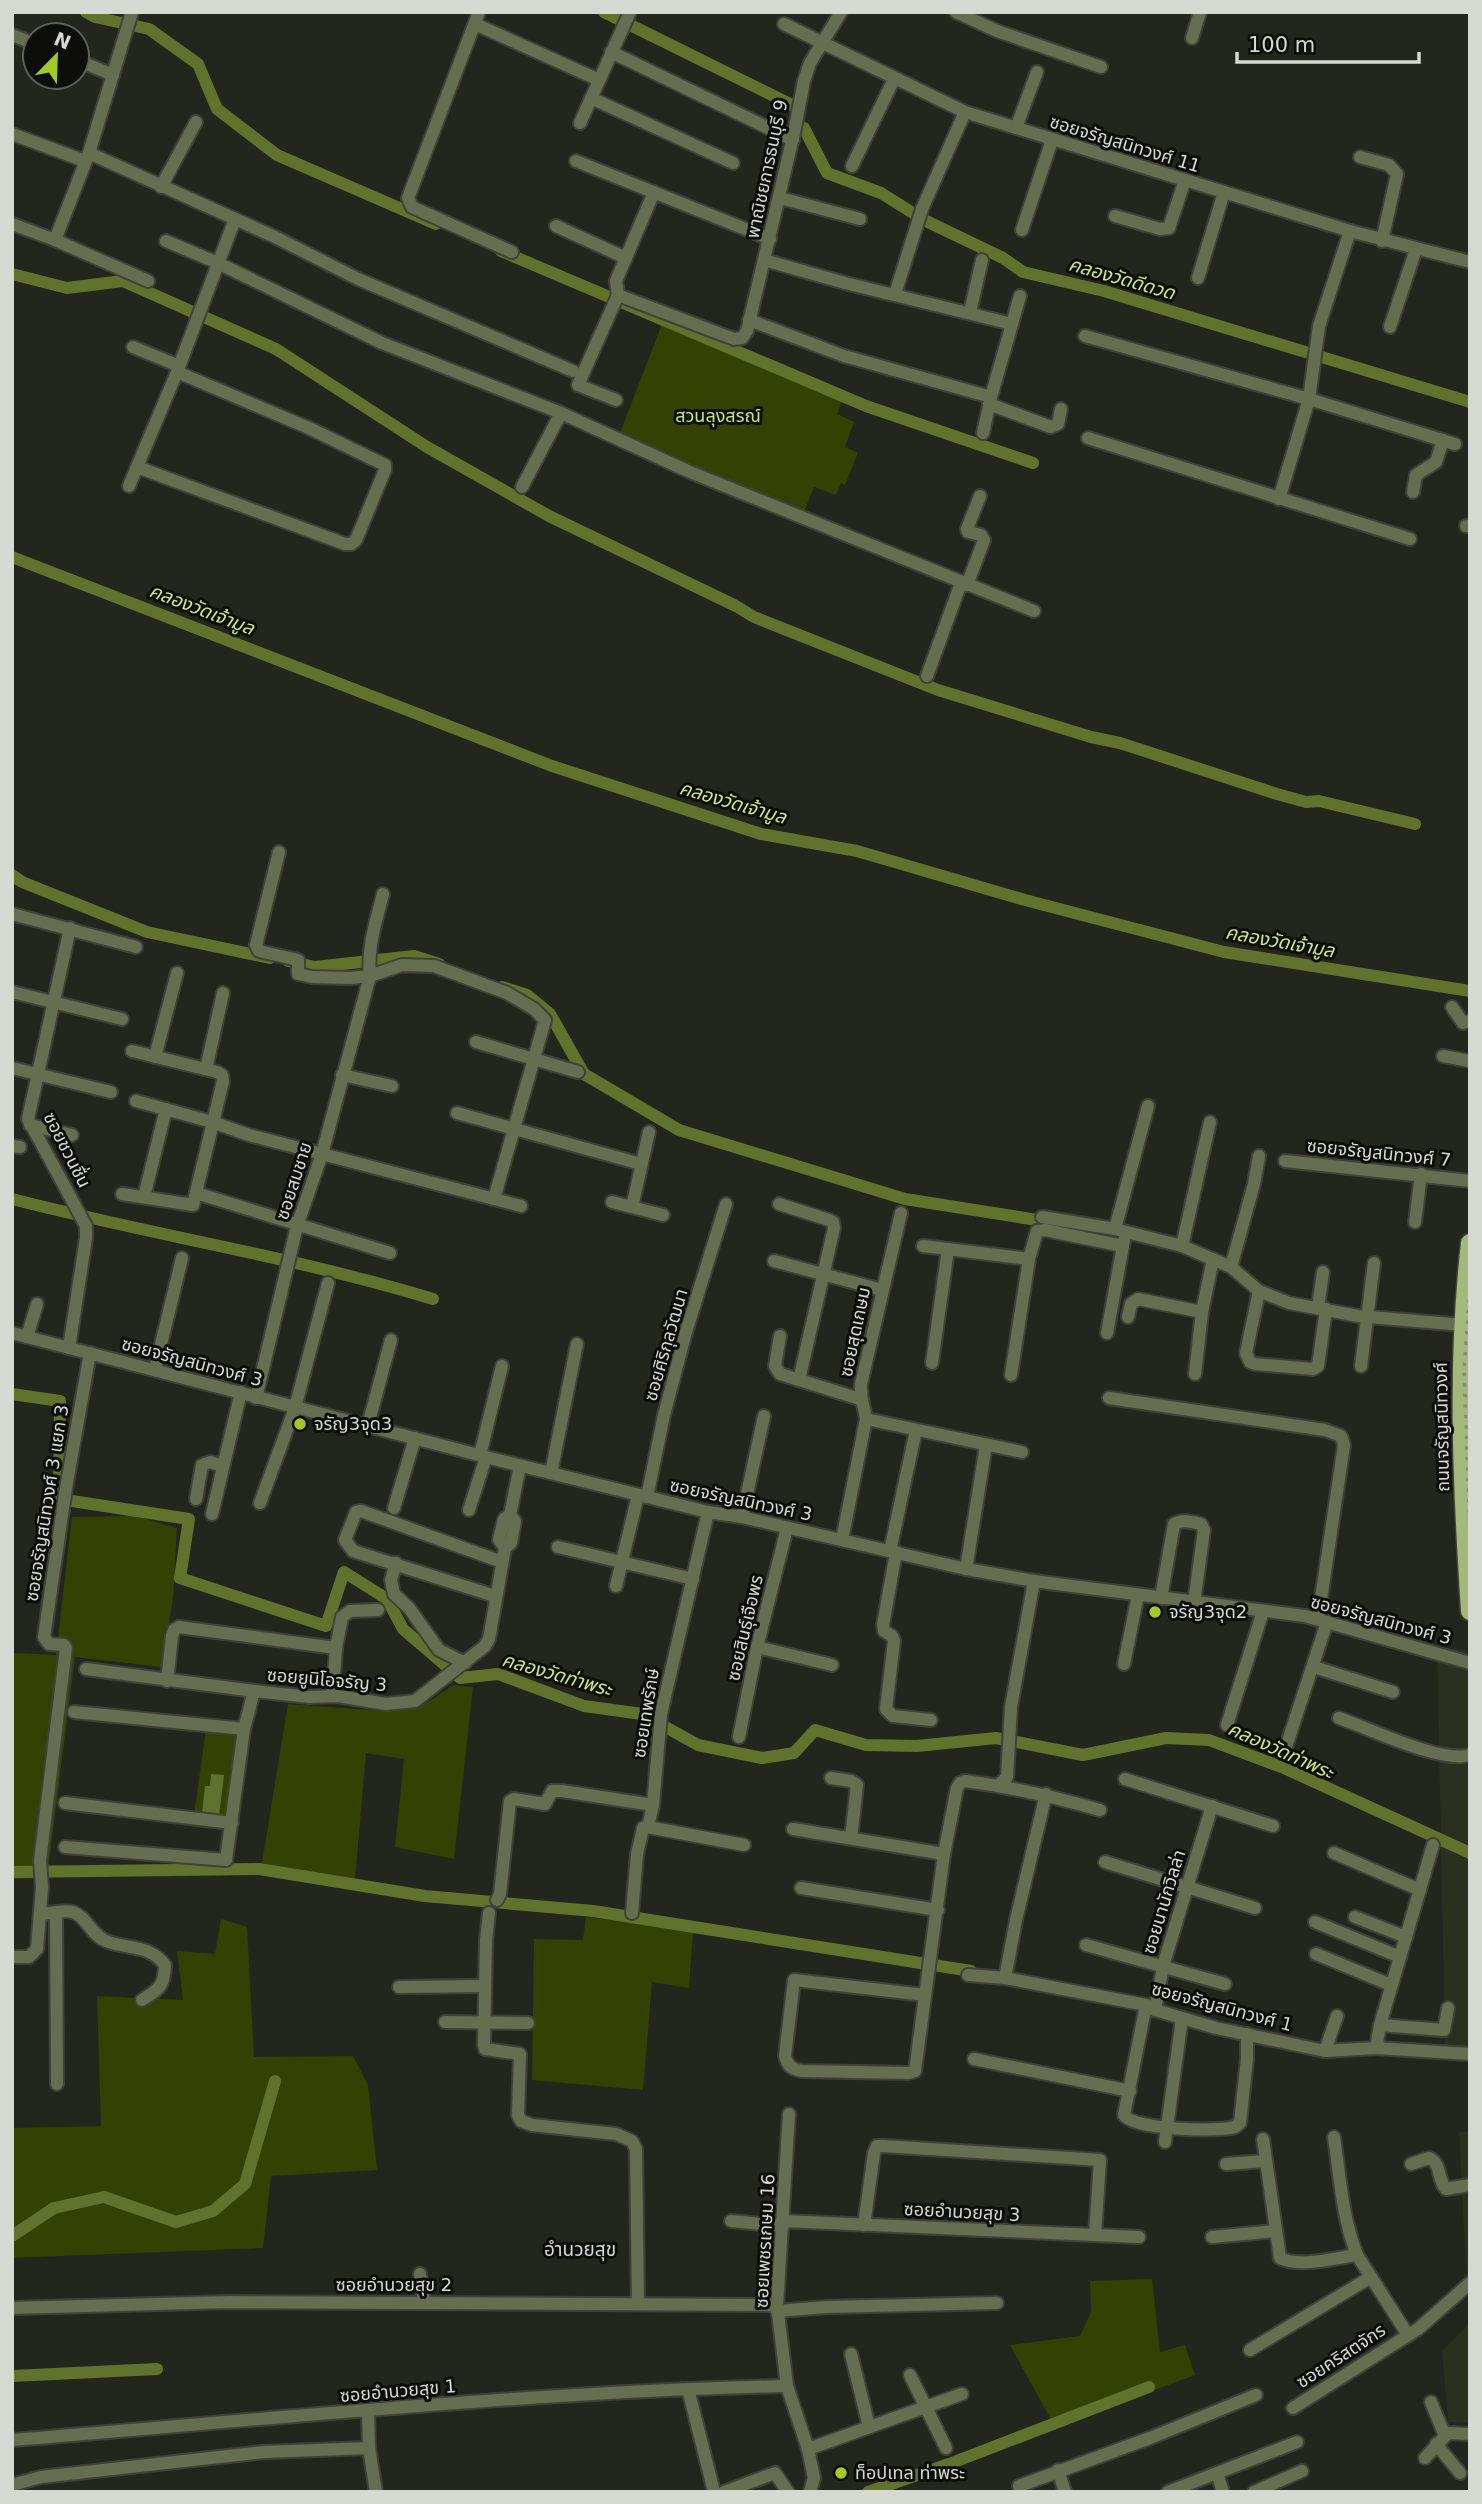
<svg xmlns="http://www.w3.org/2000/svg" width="1482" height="2504" font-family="'DejaVu Sans','Noto Sans Thai',sans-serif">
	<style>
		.built { fill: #2a2f20 }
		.green { fill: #334102 }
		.water { fill: #60722c }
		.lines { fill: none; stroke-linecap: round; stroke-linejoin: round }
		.canal { stroke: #60722c; stroke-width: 12 }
		.minor-casing { stroke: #40423a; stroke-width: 16 }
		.primary-casing { stroke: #40423a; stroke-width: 21 }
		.minor { stroke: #656e51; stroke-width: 12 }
		.primary { stroke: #a5b87c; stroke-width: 18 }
		.rail { stroke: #878a83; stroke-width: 3.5; stroke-dasharray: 3.5 7; stroke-linecap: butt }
		.poi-dot { fill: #a4c825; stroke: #0d0e0a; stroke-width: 2.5 }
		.labels { text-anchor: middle; stroke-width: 6; stroke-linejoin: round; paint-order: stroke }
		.street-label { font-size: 18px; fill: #d6d8d2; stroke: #0d0e0a }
		.park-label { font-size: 18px; fill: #c7e481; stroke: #0d0e0a }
		.poi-label { font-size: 18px; fill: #d6d8d2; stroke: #0d0e0a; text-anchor: start }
		.water-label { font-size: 19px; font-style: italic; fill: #cbe885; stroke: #0d0e0a }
		.neighbourhood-label { font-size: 19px; fill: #d6d8d2; stroke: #0d0e0a }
	</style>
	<rect width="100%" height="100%" fill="#23261d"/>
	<g class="built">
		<polygon points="1437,1647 1467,1650 1470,1708 1470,2049 1445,2047"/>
		<polygon points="1470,2131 1470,2423 1448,2422 1442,2351 1469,2324 1459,2132"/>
	</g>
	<g class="green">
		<polygon points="662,324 842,400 837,414 854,422 845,447 858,453 845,485 841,483 836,495 814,487 802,517 618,438"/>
		<polygon points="136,1516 177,1528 173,1598 162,1667 75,1657 47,1878 12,1879 12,1653 56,1655 72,1517"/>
		<polygon points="453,1685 473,1687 454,1859 395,1847 404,1759 366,1753 355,1880 262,1863 288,1704 384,1711 430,1701"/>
		<polygon points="206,1729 238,1733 227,1819 194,1815"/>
		<polygon points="586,1917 693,1931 689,1988 652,1982 643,2090 532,2080 534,1939 583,1940"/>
		<polygon points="221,1919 247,1927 254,2057 353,2056 368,2085 377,2170 271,2176 263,2248 12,2258 12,2128 101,2126 97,1996 183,2000 177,1951 215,1954"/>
		<polygon points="1152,2279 1160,2352 1185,2345 1195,2375 1055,2427 1010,2345 1080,2336 1091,2312 1090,2281"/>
	</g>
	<polygon class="water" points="211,1774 224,1775 219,1815 202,1813 205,1786 210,1786"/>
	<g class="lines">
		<g class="canal">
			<polyline points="86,12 95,17 149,29 198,64 217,109 277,155 436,224"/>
			<polyline points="604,12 794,106"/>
			<polyline points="804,128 827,173 881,193 924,220 1003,258 1023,272 1104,291 1470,402"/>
			<polyline points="501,251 866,406 1033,463"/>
			<polyline points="12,274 67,288 123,281 276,349 427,447 549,516 736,606 754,617 938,690 1091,737 1120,743 1277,794 1306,802 1319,801 1415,824"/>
			<polyline points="12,557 552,766 761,834 857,851 1025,900 1224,952 1470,991"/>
			<polyline points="12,875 22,882 147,932 270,958"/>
			<polyline points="288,961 315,967 414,956 439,964"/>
			<polyline points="502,987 527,995 550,1014 584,1074 679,1130 905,1199 1050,1222"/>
			<path d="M12,1199C152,1235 295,1257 433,1299"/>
			<polyline points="12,1394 60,1401 59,1499 189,1519 180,1578 326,1626 344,1572 387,1599 403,1629 460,1678 498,1674 584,1706 642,1714 698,1745 762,1758 794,1753 815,1730 866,1745 917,1746 996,1738 1083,1755 1166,1738 1209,1740 1284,1768 1470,1853"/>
			<polyline points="12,1872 259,1869 425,1896 593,1911 971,1971"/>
			<polyline points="12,2236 54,2208 104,2197 176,2222 213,2211 245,2184 275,2081"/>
			<polyline points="12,2376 157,2369"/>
			<polyline points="868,2492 949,2464 1149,2387"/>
		</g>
		<defs>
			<g id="minor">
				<polyline points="479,12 408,198 412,207 512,252"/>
				<polyline points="956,12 997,31 1101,67"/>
				<polyline points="475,24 599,80"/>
				<polyline points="784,24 965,112 1350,231 1470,262"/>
				<polyline points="12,35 35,44"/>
				<polyline points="1192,38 1200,12"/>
				<polyline points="611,52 793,140"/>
				<polyline points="77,60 113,75"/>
				<polyline points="591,98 733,163"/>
				<polyline points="580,123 630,12"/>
				<polyline points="1016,128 1037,72"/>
				<polyline points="12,134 85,161"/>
				<polyline points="89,153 275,237 358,279 573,371"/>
				<polyline points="1360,157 1389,165 1397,174 1382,241"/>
				<polyline points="576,161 770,239"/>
				<polyline points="852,166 894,79"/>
				<polyline points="161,187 196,122"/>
				<polyline points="654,192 616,281 618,295 734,339 742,338 747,331 794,133 804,81 810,63 841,12"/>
				<polyline points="780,198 860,219"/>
				<polyline points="1115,216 1160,229 1169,228 1185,180"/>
				<polyline points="12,224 55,240 148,281"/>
				<polyline points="556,226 626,258"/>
				<polyline points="1022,230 1052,140"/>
				<polyline points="55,240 89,153 132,12"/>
				<polyline points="166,241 218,263 382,343 561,413 690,472 1034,611"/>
				<polyline points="764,260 845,283 1012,324"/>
				<polyline points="1198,278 1224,192"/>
				<polyline points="895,294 922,209 965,112"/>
				<polyline points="970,312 982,260"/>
				<polyline points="749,320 844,356 991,397"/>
				<polyline points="1390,327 1416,249"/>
				<polyline points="1085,336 1309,399 1455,444"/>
				<polyline points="133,347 179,366"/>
				<polyline points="616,400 578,385 618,295"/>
				<polyline points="989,404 1051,427 1058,424 1061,409"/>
				<polyline points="983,433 991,397 1020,296"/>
				<polyline points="1088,438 1410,539"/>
				<polyline points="137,467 345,544 351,544 356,540 385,470 385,465 309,428 177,372"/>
				<polyline points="129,486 177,372 235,219"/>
				<polyline points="522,487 561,413"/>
				<polyline points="1413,492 1416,475 1436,462 1443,440"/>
				<polyline points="1279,499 1309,399 1319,326 1350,231"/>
				<polyline points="1466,526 1470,526"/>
				<polyline points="967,585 984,540 981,535 968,532 967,529 980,496"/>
				<polyline points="927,676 961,583"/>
				<polyline points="279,852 256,945 259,951 298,960 298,974 312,977 350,978 370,976 402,965 434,966 507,993 534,1009 545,1020 494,1199"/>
				<polyline points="12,914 136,947"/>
				<polyline points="12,992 122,1019"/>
				<polyline points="1452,1007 1463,1023 1470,1021"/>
				<polyline points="476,1042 578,1072"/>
				<polyline points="1443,1056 1470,1061"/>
				<polyline points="155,1057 177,973"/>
				<polyline points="12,1068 111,1092"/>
				<polyline points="206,1069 223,993"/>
				<polyline points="342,1075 392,1086"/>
				<polyline points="136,1101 212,1122 249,1135 521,1206"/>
				<polyline points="457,1113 641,1164"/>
				<polyline points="30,1125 72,1135"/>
				<polyline points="12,1146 20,1147"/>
				<polyline points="1285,1161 1470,1181"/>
				<polyline points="196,1193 390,1253"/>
				<polyline points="122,1194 193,1205 223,1081 222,1075 217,1072 132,1051"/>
				<polyline points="144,1197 166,1109"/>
				<polyline points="612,1202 663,1215"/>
				<polyline points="779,1204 829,1220 833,1222 834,1228 799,1380"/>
				<polyline points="632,1207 649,1132"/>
				<polyline points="1042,1217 1115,1229 1182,1246 1231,1267 1259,1291 1289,1303 1358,1316 1463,1325"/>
				<polyline points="1415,1222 1421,1174"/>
				<polyline points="1115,1229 1148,1106"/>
				<polyline points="923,1246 1029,1259"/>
				<polyline points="1182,1246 1210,1122"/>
				<polyline points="774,1261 882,1290"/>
				<polyline points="1231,1267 1254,1184 1259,1156"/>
				<polyline points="1259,1291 1246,1353 1250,1362 1255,1364 1313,1369 1318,1366 1326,1309"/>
				<polyline points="1318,1307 1323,1272"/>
				<polyline points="1128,1317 1131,1304 1138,1299 1202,1312"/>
				<polyline points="12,1333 486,1457 708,1512 742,1517 966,1569 1034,1581 1305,1616 1470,1663"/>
				<polyline points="1107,1333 1124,1240"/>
				<polyline points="780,1336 775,1366 780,1374 860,1399"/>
				<polyline points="27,1337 37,1304"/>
				<polyline points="69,1348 86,1238 86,1226 28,1119 70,928"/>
				<polyline points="932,1363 948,1249"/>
				<polyline points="1361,1366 1374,1263"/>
				<polyline points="155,1369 182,1258"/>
				<polyline points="1195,1374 1202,1312 1213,1259"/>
				<polyline points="1011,1375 1029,1259 1037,1231 1045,1230 1123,1246"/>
				<path d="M256,1398L297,1226L322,1154L370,976C367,948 376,921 383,894"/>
				<polyline points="1109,1398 1325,1430 1341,1436 1344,1445 1318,1619"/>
				<polyline points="866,1419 1022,1452"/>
				<polyline points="368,1425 391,1340"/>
				<polyline points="480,1455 502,1366"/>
				<polyline points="551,1473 577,1344"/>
				<polyline points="647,1497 664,1415 686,1332 726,1204"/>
				<polyline points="196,1499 202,1465 210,1462 223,1466"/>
				<polyline points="260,1503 295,1408 328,1283"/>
				<polyline points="394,1508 415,1438"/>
				<polyline points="469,1510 486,1457"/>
				<polyline points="708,1512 661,1714 653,1805 648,1827 744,1845"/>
				<polyline points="212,1514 241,1392"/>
				<polyline points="742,1517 764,1416"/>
				<path d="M842,1540L866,1419C864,1404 860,1400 861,1384L901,1213"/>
				<polyline points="558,1547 693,1579"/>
				<polyline points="505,1548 499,1540 504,1519 510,1515 520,1466"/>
				<polyline points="890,1551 916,1430"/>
				<polyline points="896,1552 883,1625 884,1631 892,1636 894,1641 886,1709 893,1716 931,1720"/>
				<polyline points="396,1563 391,1580 394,1594 409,1608 439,1650 465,1663"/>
				<polyline points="966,1569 986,1445"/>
				<polyline points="616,1586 638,1495"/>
				<polyline points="495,1596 353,1551 345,1540 356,1512 361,1511 502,1562"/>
				<path d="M1161,1598L1174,1524C1182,1519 1192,1522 1201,1524L1204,1530L1194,1603"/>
				<polyline points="757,1647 832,1665"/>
				<polyline points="1124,1664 1138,1595"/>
				<polyline points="1314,1667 1393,1692"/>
				<polyline points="86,1669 254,1691"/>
				<polyline points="167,1681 172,1636 174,1630 179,1627 336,1648"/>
				<polyline points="338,1696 333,1690 336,1648 342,1617 350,1611 378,1610"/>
				<polyline points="74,1712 244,1729"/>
				<path d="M1339,1718C1368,1728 1442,1764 1470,1755"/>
				<polyline points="1227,1725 1263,1611"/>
				<polyline points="739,1737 757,1647 787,1528"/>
				<polyline points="1284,1753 1327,1622"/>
				<polyline points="831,1778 851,1781 857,1785 851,1838"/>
				<polyline points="1125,1779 1273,1826"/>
				<polyline points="999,1785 1007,1777 1011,1707 1034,1581"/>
				<polyline points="65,1803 232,1823"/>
				<polyline points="793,1829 944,1854"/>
				<polyline points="65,1847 226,1860 244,1729 254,1691 309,1697 338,1696 386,1704 415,1701 485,1646 489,1639 505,1548 511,1543 515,1521 510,1515"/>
				<polyline points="1334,1853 1420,1890"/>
				<polyline points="1105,1862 1255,1908"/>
				<polyline points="801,1888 938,1910"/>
				<polyline points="497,1900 500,1894 510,1801 514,1799 545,1804 552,1791 562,1791 653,1805"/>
				<polyline points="56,1913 57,2084"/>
				<polyline points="489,1913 486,1940 484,2045 485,2049 520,2054 518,2115 521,2121 532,2125 616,2134 632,2141 636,2149 638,2304"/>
				<polyline points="632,1913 637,1854 643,1828 648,1827"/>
				<path d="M40,1914C49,1914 64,1909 73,1912C87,1917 91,1935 106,1941C129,1950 149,1944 165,1965C164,1986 160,1989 142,2000"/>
				<polyline points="1355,1917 1406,1937"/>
				<polyline points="1315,1922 1400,1957"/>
				<polyline points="1086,1945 1225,1984"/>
				<polyline points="1316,1954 1391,1985"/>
				<polyline points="12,1957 29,1957 37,1949 42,1887 40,1861 66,1648 64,1645 49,1644 44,1637 66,1488 90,1353"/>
				<polyline points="968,1975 1005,1978 1146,2005 1155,2010 1216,2028 1325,2051 1376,2048 1470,2054"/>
				<polyline points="1005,1978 1016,1920 1046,1794"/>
				<polyline points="399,1987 485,1986"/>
				<path d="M925,1995L794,1980L785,2056C788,2066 791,2069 802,2071L909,2073L915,2071L944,1854L957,1788L960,1783L965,1781C1012,1787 1055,1797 1100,1810"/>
				<path d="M1146,2005L1124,2115C1133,2130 1218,2132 1235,2127L1240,2123L1247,2059V2034"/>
				<polyline points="1155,2010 1163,1966 1212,1806"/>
				<polyline points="445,2022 528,2023"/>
				<polyline points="1380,2025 1444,2030 1448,2008"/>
				<polyline points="1376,2048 1380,2025 1433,1845"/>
				<polyline points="1325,2051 1337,2016"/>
				<polyline points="974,2059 1130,2091"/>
				<polyline points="789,2114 777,2305 787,2386 808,2449 814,2478 810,2492"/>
				<path d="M1334,2137C1340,2177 1342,2217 1357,2255L1408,2335"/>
				<path d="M1263,2139L1280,2258C1298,2268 1336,2258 1357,2255"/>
				<polyline points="1165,2142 1182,2018"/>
				<polyline points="1226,2164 1265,2161"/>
				<path d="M1411,2164L1429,2158C1442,2163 1437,2180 1446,2189L1470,2185"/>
				<polyline points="731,2221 783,2226"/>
				<polyline points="783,2221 1139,2237"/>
				<polyline points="864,2225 874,2153 877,2146 883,2146 1100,2160 1095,2235"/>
				<polyline points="1212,2237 1276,2231"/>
				<polyline points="420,2274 424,2302"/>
				<polyline points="12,2308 230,2302 777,2305"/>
				<polyline points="777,2311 827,2307 997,2303"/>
				<polyline points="1250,2350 1371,2277"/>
				<polyline points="851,2354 869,2427"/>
				<polyline points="910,2375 946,2448"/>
				<polyline points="688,2389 714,2492"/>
				<polyline points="1431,2402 1445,2436"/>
				<polyline points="1293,2408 1418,2329 1470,2283"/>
				<polyline points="368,2411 369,2448 376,2492"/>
				<path d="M12,2440C270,2419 528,2392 787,2386"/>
				<polyline points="1436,2444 1460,2473"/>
				<polyline points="808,2449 962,2394"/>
				<polyline points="1425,2458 1448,2433 1470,2434"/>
				<polyline points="1058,2470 1065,2492"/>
				<polyline points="1217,2473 1223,2492"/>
				<polyline points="12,2485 41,2477 264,2452 369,2448"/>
				<polyline points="1019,2486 1150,2438 1256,2395"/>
				<polyline points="724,2492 775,2473 788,2492"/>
				<polyline points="1168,2492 1297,2442"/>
				<polyline points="1254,2492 1302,2471"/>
			</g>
			<path id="primary" d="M1470,1243C1456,1365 1462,1488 1470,1611"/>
		</defs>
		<use href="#minor" class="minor-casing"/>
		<use href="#primary" class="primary-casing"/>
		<use href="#minor" class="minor"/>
		<use href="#primary" class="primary"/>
		<polyline class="rail" points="1470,1289 1464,1369 1470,1531"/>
	</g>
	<g class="poi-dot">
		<circle cx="300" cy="1424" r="7"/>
		<circle cx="1155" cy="1612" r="7"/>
		<circle cx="841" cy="2473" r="7"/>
	</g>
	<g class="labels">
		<g class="street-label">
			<text transform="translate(1125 144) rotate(17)" y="6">ซอยจรัญสนิทวงศ์ 11</text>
			<text transform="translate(767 169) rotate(-78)" y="6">พาณิชยการธนบุรี 9</text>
			<text transform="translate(67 1150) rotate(63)" y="6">ซอยชวนชื่น</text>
			<text transform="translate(1379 1153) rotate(6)" y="6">ซอยจรัญสนิทวงศ์ 7</text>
			<text transform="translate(294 1181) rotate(-72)" y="6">ซอยสมชาย</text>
			<text transform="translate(855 1332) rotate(-78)" y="6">ซอยสุดเกษม</text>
			<text transform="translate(666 1345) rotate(-74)" y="6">ซอยศิริกุลวัฒนา</text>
			<text transform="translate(192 1362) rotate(15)" y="6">ซอยจรัญสนิทวงศ์ 3</text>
			<text transform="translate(1442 1427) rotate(-91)" y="6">ถนนจรัญสนิทวงศ์</text>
			<text transform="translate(741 1500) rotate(12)" y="6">ซอยจรัญสนิทวงศ์ 3</text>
			<text transform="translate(47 1503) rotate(-81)" y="6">ซอยจรัญสนิทวงศ์ 3 แยก 3</text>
			<text transform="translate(1381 1620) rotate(15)" y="6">ซอยจรัญสนิทวงศ์ 3</text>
			<text transform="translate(745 1628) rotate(-77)" y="6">ซอยสินธุ์เจือพร</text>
			<text transform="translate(327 1680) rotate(5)" y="6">ซอยยูนิโอจรัญ 3</text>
			<text transform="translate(646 1713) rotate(-81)" y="6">ซอยเทพรักษ์</text>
			<text transform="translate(1164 1902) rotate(-73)" y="6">ซอยนานักวิลล่า</text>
			<text transform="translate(1222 2007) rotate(15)" y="6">ซอยจรัญสนิทวงศ์ 1</text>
			<text transform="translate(962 2212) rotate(3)" y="6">ซอยอำนวยสุข 3</text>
			<text transform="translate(765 2241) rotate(-87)" y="6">ซอยเพชรเกษม 16</text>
			<text x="394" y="2291">ซอยอำนวยสุข 2</text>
			<text transform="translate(1341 2356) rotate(-33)" y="6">ซอยคริสตจักร</text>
			<text transform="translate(398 2391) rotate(-5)" y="6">ซอยอำนวยสุข 1</text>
		</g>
		<g class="park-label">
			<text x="718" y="422">สวนลุงสรณ์</text>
		</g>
		<g class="poi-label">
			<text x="314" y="1430">จรัญ3จุด3</text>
			<text x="1169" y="1618">จรัญ3จุด2</text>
			<text x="855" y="2479">ท็อปเทล ท่าพระ</text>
		</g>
		<g class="water-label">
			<text transform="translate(1122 278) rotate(16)" y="7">คลองวัดดีดวด</text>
			<text transform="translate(202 609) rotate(21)" y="7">คลองวัดเจ้ามูล</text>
			<text transform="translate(733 802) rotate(16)" y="7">คลองวัดเจ้ามูล</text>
			<text transform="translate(1280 941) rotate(10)" y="7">คลองวัดเจ้ามูล</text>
			<text transform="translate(557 1674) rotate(16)" y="7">คลองวัดท่าพระ</text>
			<text transform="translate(1281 1750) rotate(24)" y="7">คลองวัดท่าพระ</text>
		</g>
		<g class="neighbourhood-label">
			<text x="580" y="2256">อำนวยสุข</text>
		</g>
	</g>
	<rect width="1482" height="2504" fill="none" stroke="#d6d8d2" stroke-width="28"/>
	<g transform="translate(56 56) rotate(23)"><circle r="33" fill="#0d0e0a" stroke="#5d5f5a" stroke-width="2"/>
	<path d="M0-5L12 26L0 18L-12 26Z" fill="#a4c825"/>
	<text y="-10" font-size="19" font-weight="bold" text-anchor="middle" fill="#d6d8d2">N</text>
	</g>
	<path d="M1237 52v10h182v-10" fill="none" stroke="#d6d8d2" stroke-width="3.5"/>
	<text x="1248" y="52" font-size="21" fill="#d6d8d2" stroke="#0d0e0a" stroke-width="5" paint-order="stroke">100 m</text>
</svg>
